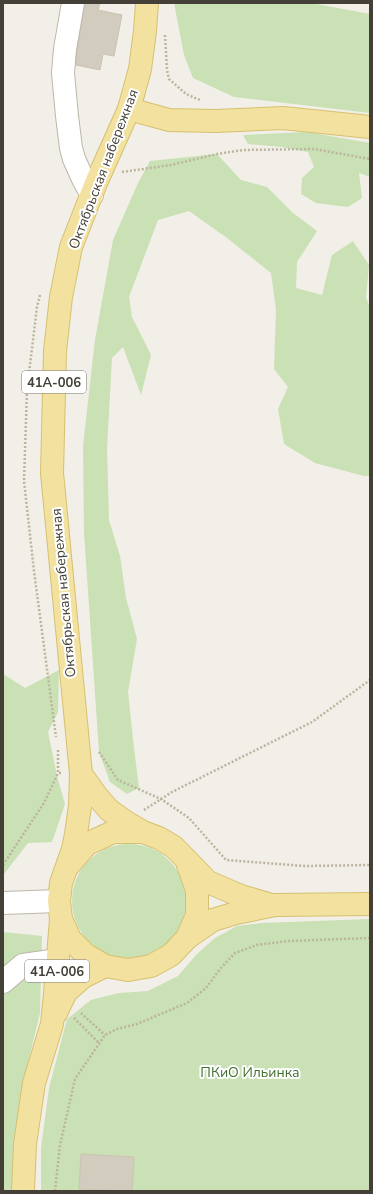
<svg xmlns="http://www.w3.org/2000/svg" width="373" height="1194" font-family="'Nunito Sans',sans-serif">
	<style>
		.green { fill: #c9e1b4 }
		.building { fill: #d2ccbe; stroke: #ccc4b2 }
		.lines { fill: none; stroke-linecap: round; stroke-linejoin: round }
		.minor-casing { stroke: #bcb7ab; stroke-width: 24 }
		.major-casing { stroke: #d6c070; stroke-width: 24 }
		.path { stroke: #bcb49d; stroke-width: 2.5; stroke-dasharray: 2 2; stroke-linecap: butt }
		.minor { stroke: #fff; stroke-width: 22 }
		.major { stroke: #f3e29f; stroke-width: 22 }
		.labels { text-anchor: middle; stroke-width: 4; stroke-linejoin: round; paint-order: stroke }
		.shield { fill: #fff; stroke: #7c7973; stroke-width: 1 }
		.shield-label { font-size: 13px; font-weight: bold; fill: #444037 }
		.street-label { font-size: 14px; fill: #444037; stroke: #fff }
		.park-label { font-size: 14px; fill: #436f31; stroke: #fff }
	</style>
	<rect width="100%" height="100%" fill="#f1efe7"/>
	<g class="green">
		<polygon points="174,3 311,3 370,14 370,113 234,97 193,78 184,55"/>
		<polygon points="307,132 370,143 370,177 359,173 362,198 348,207 316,203 301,194 302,178 314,167 308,152 282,147 248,144 243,135"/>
		<polygon points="217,154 241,180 267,187 293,213 317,231 297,262 296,288 322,295 332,255 353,241 369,265 366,298 370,307 370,476 364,476 315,463 284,444 278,409 288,387 274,369 276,310 271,273 227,238 189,211 158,220 129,297 132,317 151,355 141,395 123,347 112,358 107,448 109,520 120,556 126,598 137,639 128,692 134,748 139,788 127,794 110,782 99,752 84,533 83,446 95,340 113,240 138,183 150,161"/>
		<polygon points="59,670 58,712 48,732 57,776 65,804 52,842 28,843 4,874 3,874 3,674 25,688"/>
		<circle cx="129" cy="901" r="57"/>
		<polygon points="370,919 370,1191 41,1191 41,1148 49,1088 67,1019 91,1000 119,993 148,991 178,976 197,954 215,938 237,926 261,923"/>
		<polygon points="3,932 42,936 40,1013 30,1054 19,1105 12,1191 3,1191"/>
	</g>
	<g class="building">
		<polygon points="85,3 100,3 98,10 122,15 114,56 103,54 100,70 76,65 77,51"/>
		<polygon points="81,1154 134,1157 132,1191 79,1189"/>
	</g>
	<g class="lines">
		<defs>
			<g id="minor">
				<polyline points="73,3 65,49 63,73 67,116 71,148 74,159 83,179 92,195"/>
				<polyline points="3,903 59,901"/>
				<polyline points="3,982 23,965 58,960"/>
			</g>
			<g id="major">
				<polyline points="129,109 169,120 215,121 283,118 370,127"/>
				<polyline points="81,774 96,795 109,810 126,822 143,832 159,838 174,847 208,882 241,896 268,904"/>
				<polyline points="70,864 87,844 113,832 143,832"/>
				<polyline points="61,919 70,939 86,955 105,966 128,970 151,966 171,955 187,938 213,920 236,913 275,905 370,904"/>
				<polyline points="187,938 197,915 197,890 188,865"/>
				<polyline points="56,1013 66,992 83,977 105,966"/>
				<polyline points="23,1191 25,1144 34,1083 52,1024 55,994 61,919 59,901 61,883 73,849 76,834 80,806 81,774 52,473 55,351 61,297 71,247 96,183 129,109 140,69 145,31 147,3"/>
			</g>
		</defs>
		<use href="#minor" class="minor-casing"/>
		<use href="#major" class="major-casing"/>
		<g class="path">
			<polyline points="165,35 167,70 169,79 186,94 200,100"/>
			<polyline points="122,172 171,165 217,154 243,150 314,149 370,159"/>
			<polyline points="40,295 37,307 27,390 24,481 34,571 56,737"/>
			<polyline points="58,750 58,773 62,773"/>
			<polyline points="99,752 118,780 161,799 189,818 226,860 305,866 370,865"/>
			<polyline points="144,810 172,792 312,722 370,680"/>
			<polyline points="3,865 44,803 58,773"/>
			<polyline points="81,1013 105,1035"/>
			<polyline points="74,1018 99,1043"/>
			<polyline points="55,1191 60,1145 75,1079 105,1035 117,1029 137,1024 187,1003 206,988 220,969 235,953 257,945 288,941 370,938"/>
		</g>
		<use href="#minor" class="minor"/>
		<use href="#major" class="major"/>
	</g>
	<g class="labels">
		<g class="shield">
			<rect x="22" y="371" width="64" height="22" rx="3"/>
			<rect x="25" y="960" width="64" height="22" rx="3"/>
		</g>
		<g class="shield-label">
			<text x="54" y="387">41А-006</text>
			<text x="57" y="976">41А-006</text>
		</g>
		<g class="street-label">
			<text transform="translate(103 169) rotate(-69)" y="5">Октябрьская набережная</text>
			<text transform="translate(63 593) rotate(-95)" y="5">Октябрьская набережная</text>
		</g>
		<g class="park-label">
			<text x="250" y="1077">ПКиО Ильинка</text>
		</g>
	</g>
	<rect width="373" height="1194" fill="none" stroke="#444037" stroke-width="8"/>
</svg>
